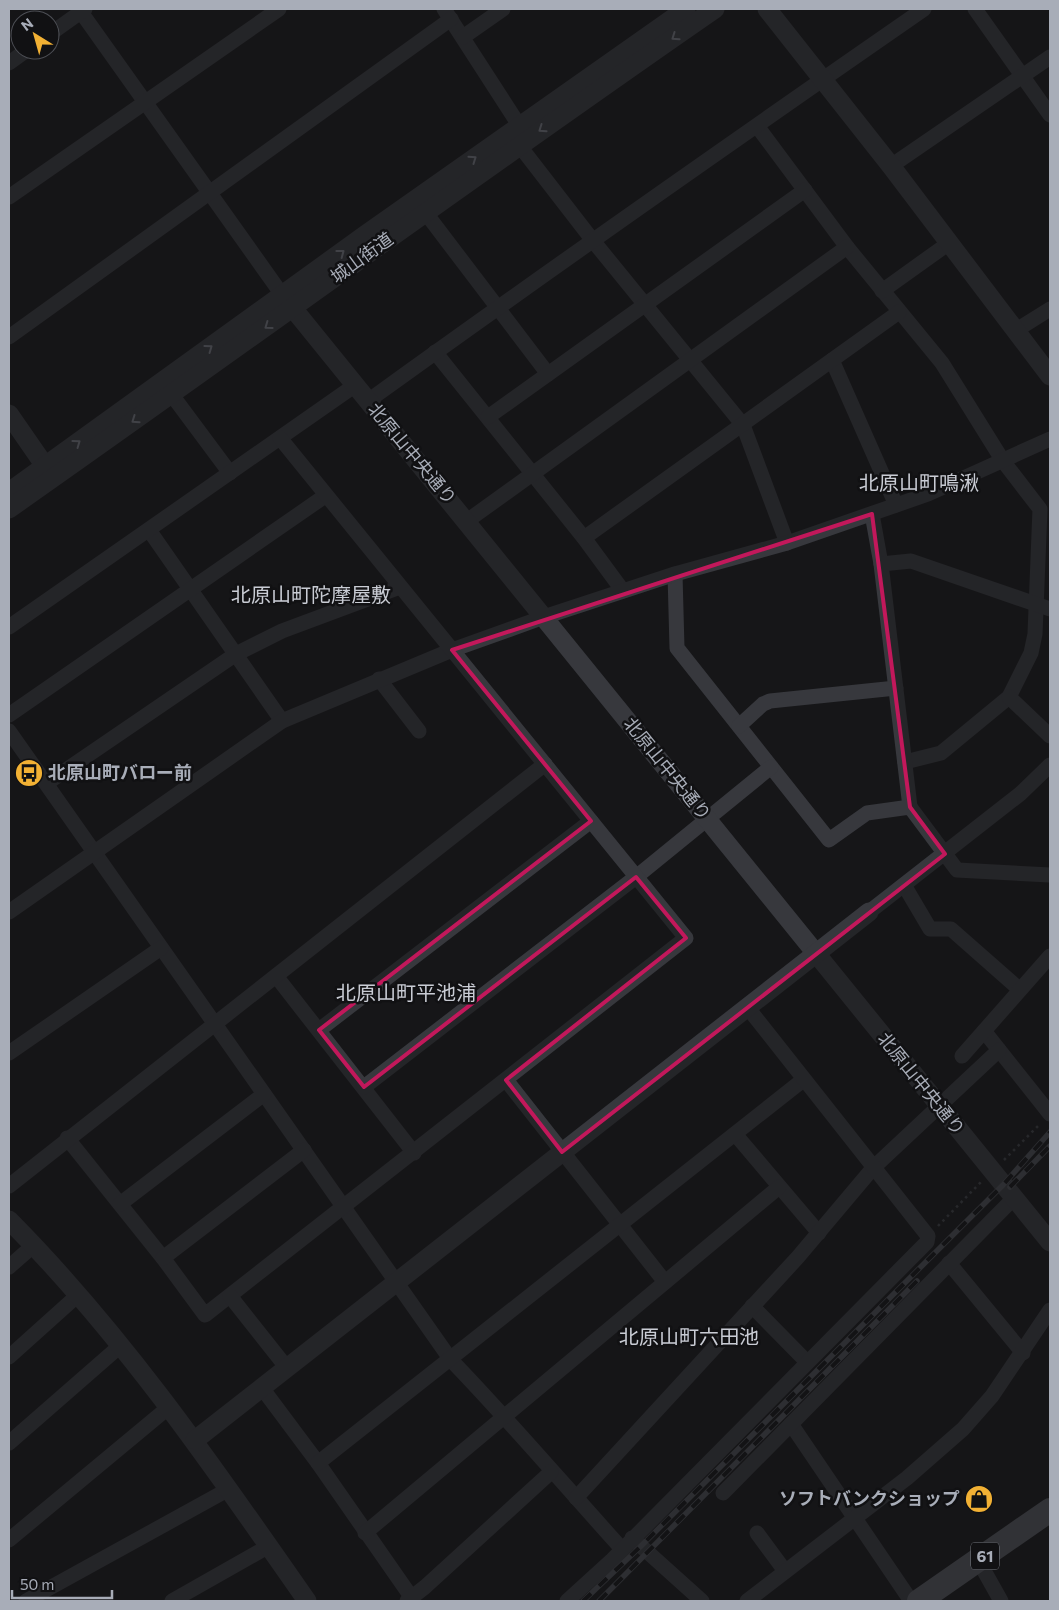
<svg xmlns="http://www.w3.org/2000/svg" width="1059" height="1610" font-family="Commissioner,'Noto Sans JP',sans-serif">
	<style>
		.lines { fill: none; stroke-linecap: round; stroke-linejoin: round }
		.path { stroke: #3d3f44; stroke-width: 2.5; stroke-dasharray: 2.5 4; stroke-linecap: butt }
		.minor { stroke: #37383d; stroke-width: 15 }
		.tertiary { stroke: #37383d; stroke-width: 19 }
		.primary { stroke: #53555c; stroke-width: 24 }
		.rail-casing { stroke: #4a4c52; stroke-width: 5.5 }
		.rail { stroke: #111113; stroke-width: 4; stroke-dasharray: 11; stroke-linecap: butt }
		.oneway { stroke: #757881 }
		.marked { fill: none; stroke: #c2185b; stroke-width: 4; stroke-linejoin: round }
		.labels { text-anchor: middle; stroke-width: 5; stroke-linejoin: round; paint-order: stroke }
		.shield { fill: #111113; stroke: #7b7e86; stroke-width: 1 }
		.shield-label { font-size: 16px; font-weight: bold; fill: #a8adb8 }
		.street-label { font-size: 18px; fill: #a8adb8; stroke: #111113 }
		.poi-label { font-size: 18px; font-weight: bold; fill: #a8adb8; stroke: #111113; text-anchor: start }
		.quarter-label { font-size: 20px; fill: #c9ccd4; stroke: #111113 }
	</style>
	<rect width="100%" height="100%" fill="#161618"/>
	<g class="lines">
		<g class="path">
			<polyline points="1004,1160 1040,1124"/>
			<polyline points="938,1226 981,1182"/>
		</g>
		<g class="minor">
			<polyline points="444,9 519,125"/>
			<polyline points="975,9 1050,115"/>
			<polyline points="81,12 283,296"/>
			<polyline points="50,34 85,9"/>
			<polyline points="463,37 503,9"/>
			<polyline points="9,63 27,50"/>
			<polyline points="757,126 847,247 942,363 1003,461 1040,509 1035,634 1031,653 1009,697 941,753 905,762"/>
			<polyline points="519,145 594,242 743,425 787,543"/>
			<polyline points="891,166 1050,57"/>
			<polyline points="9,197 279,9"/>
			<polyline points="425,212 548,374"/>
			<polyline points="882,291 949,243"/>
			<polyline points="1015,331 1050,309"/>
			<polyline points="9,337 451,19"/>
			<polyline points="435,352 584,538 623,591"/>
			<polyline points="832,360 896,505"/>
			<polyline points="172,395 230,473"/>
			<path d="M368,401C552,268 738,138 924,9"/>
			<polyline points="488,417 805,190"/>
			<polyline points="872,514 881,564 910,807"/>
			<polyline points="467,521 847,247"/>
			<polyline points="149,530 282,721"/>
			<polyline points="584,538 899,312"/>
			<polyline points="881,564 911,561 1050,609"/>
			<polyline points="675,574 677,648 829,840 867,813 910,807 957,870 1050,875"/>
			<polyline points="9,627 354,386"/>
			<polyline points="379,679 419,731"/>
			<polyline points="1009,697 1050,736"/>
			<polyline points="9,715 325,496"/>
			<polyline points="739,726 763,704 770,701 896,688"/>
			<path d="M9,731L451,1360C510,1421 565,1486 622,1549"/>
			<polyline points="47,783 236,654 282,631 400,587"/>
			<polyline points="904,885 930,929 951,929 1019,989"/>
			<polyline points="9,912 282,721 452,650 544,617 675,574 787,543 928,494 1050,439"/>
			<polyline points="869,912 1020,794 1050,765"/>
			<polyline points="276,976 414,1153"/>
			<polyline points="319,1030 591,821"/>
			<polyline points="984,1031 1050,1114"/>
			<polyline points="9,1053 161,948"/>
			<polyline points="962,1056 1050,956"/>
			<polyline points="506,1080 665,1282"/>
			<polyline points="364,1087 636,877 771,767"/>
			<polyline points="735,1134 819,1233"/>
			<polyline points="67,1138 163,1258 205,1315 686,938 280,438"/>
			<polyline points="9,1186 545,764"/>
			<polyline points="120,1204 264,1094"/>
			<polyline points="163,1258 304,1150"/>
			<polyline points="949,1263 1023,1353"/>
			<polyline points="9,1267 34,1245"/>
			<polyline points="230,1296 287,1368"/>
			<polyline points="752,1306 807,1362"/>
			<polyline points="9,1357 78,1295"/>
			<polyline points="262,1388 318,1463 412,1598"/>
			<polyline points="791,1424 911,1601"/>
			<polyline points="9,1443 120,1346"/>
			<polyline points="318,1463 803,1080"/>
			<polyline points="723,1493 1014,1198"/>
			<polyline points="576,1498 798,1257 873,1168 999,1050"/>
			<polyline points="365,1533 779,1187"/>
			<polyline points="757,1533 785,1571"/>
			<polyline points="632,1538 702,1601"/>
			<polyline points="9,1540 169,1407"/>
			<polyline points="978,1560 1001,1601"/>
			<polyline points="26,1601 229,1489"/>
			<polyline points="172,1601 269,1546"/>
			<polyline points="407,1601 425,1587 551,1472"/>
			<polyline points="567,1601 612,1560 927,1242 928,1236 748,1008"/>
			<polyline points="747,1601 907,1478 963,1429 992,1396 1050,1310"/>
		</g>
		<g class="tertiary">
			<polyline points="767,9 891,166 1050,376"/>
			<polyline points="283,296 1050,1242"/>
			<polyline points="9,414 45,466"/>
			<polyline points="9,492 365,235 686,9"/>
			<path d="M9,509C245,343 478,173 715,9"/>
			<path d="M9,1220C123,1335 215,1469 307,1601"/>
			<polyline points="195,1440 869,912"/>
		</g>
		<polyline class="primary" points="919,1601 1050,1510"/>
		<defs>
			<g id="rail">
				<polyline points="1010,1187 1050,1146"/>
				<polyline points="583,1601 640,1547 1003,1185 1050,1132"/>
				<polyline points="599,1601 917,1281"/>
			</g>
		</defs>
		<use href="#rail" class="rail-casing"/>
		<use href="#rail" class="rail"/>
	</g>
	<defs><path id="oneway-chevron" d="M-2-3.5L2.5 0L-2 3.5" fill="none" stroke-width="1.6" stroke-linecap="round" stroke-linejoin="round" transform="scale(1.25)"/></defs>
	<g class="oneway">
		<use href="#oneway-chevron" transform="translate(675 37) rotate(145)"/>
		<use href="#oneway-chevron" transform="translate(542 129) rotate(145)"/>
		<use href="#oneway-chevron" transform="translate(473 159) rotate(-35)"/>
		<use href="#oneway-chevron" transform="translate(341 253) rotate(-37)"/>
		<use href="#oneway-chevron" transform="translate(268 326) rotate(144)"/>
		<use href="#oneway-chevron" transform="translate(209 348) rotate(-36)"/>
		<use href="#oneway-chevron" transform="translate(135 420) rotate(145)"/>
		<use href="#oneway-chevron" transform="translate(77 443) rotate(-36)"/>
	</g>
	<path d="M0 0H1059V1610H0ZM872,514L910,807L945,854L562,1152L506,1080L686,938L636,877L364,1087L319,1030L591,821L452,650Z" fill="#161618" fill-opacity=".55" fill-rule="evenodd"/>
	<path class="marked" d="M872,514L910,807L945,854L562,1152L506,1080L686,938L636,877L364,1087L319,1030L591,821L452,650Z"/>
	<defs>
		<symbol id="bus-disc" viewBox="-11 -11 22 22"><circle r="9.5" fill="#f2b134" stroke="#111113"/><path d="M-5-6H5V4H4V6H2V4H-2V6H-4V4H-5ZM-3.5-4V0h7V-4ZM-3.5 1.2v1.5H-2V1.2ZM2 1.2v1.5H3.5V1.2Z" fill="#111"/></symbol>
		<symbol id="shop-disc" viewBox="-11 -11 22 22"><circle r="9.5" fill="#f2b134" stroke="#111113"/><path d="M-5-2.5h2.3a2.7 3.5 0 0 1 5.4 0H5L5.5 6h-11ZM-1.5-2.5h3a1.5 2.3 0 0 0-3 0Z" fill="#111"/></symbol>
	</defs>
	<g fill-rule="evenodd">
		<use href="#bus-disc" x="13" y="757" width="32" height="32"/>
		<use href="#shop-disc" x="963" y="1483" width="32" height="32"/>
	</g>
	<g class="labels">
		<rect class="shield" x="971" y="1542.5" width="28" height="27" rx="4"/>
		<g class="shield-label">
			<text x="985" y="1562">61</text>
		</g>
		<g class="street-label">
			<text transform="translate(362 258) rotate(-36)" y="6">城山街道</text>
			<text transform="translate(412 454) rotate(50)" y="6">北原山中央通り</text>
			<text transform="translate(667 769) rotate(51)" y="6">北原山中央通り</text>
			<text transform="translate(921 1084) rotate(51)" y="6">北原山中央通り</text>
		</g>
		<g class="poi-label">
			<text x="48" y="779">北原山町バロー前</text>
			<text x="960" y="1505" text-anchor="end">ソフトバンクショップ</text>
		</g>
		<g class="quarter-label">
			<text x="919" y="490">北原山町鳴湫</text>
			<text x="311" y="602">北原山町陀摩屋敷</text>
			<text x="406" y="1000">北原山町平池浦</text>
			<text x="689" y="1344">北原山町六田池</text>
		</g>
	</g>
	<rect width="1059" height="1610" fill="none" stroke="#a8adb8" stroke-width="20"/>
	<g transform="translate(35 35) rotate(323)"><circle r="24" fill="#111113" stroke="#4d4f55"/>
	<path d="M0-4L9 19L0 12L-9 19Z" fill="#f2b134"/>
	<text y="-8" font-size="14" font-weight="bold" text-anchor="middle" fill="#a8adb8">N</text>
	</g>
	<path d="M12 1590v8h100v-8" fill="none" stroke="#a8adb8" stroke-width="2.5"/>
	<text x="20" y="1590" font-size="15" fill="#a8adb8" stroke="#111113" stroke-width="4" paint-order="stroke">50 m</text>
</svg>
